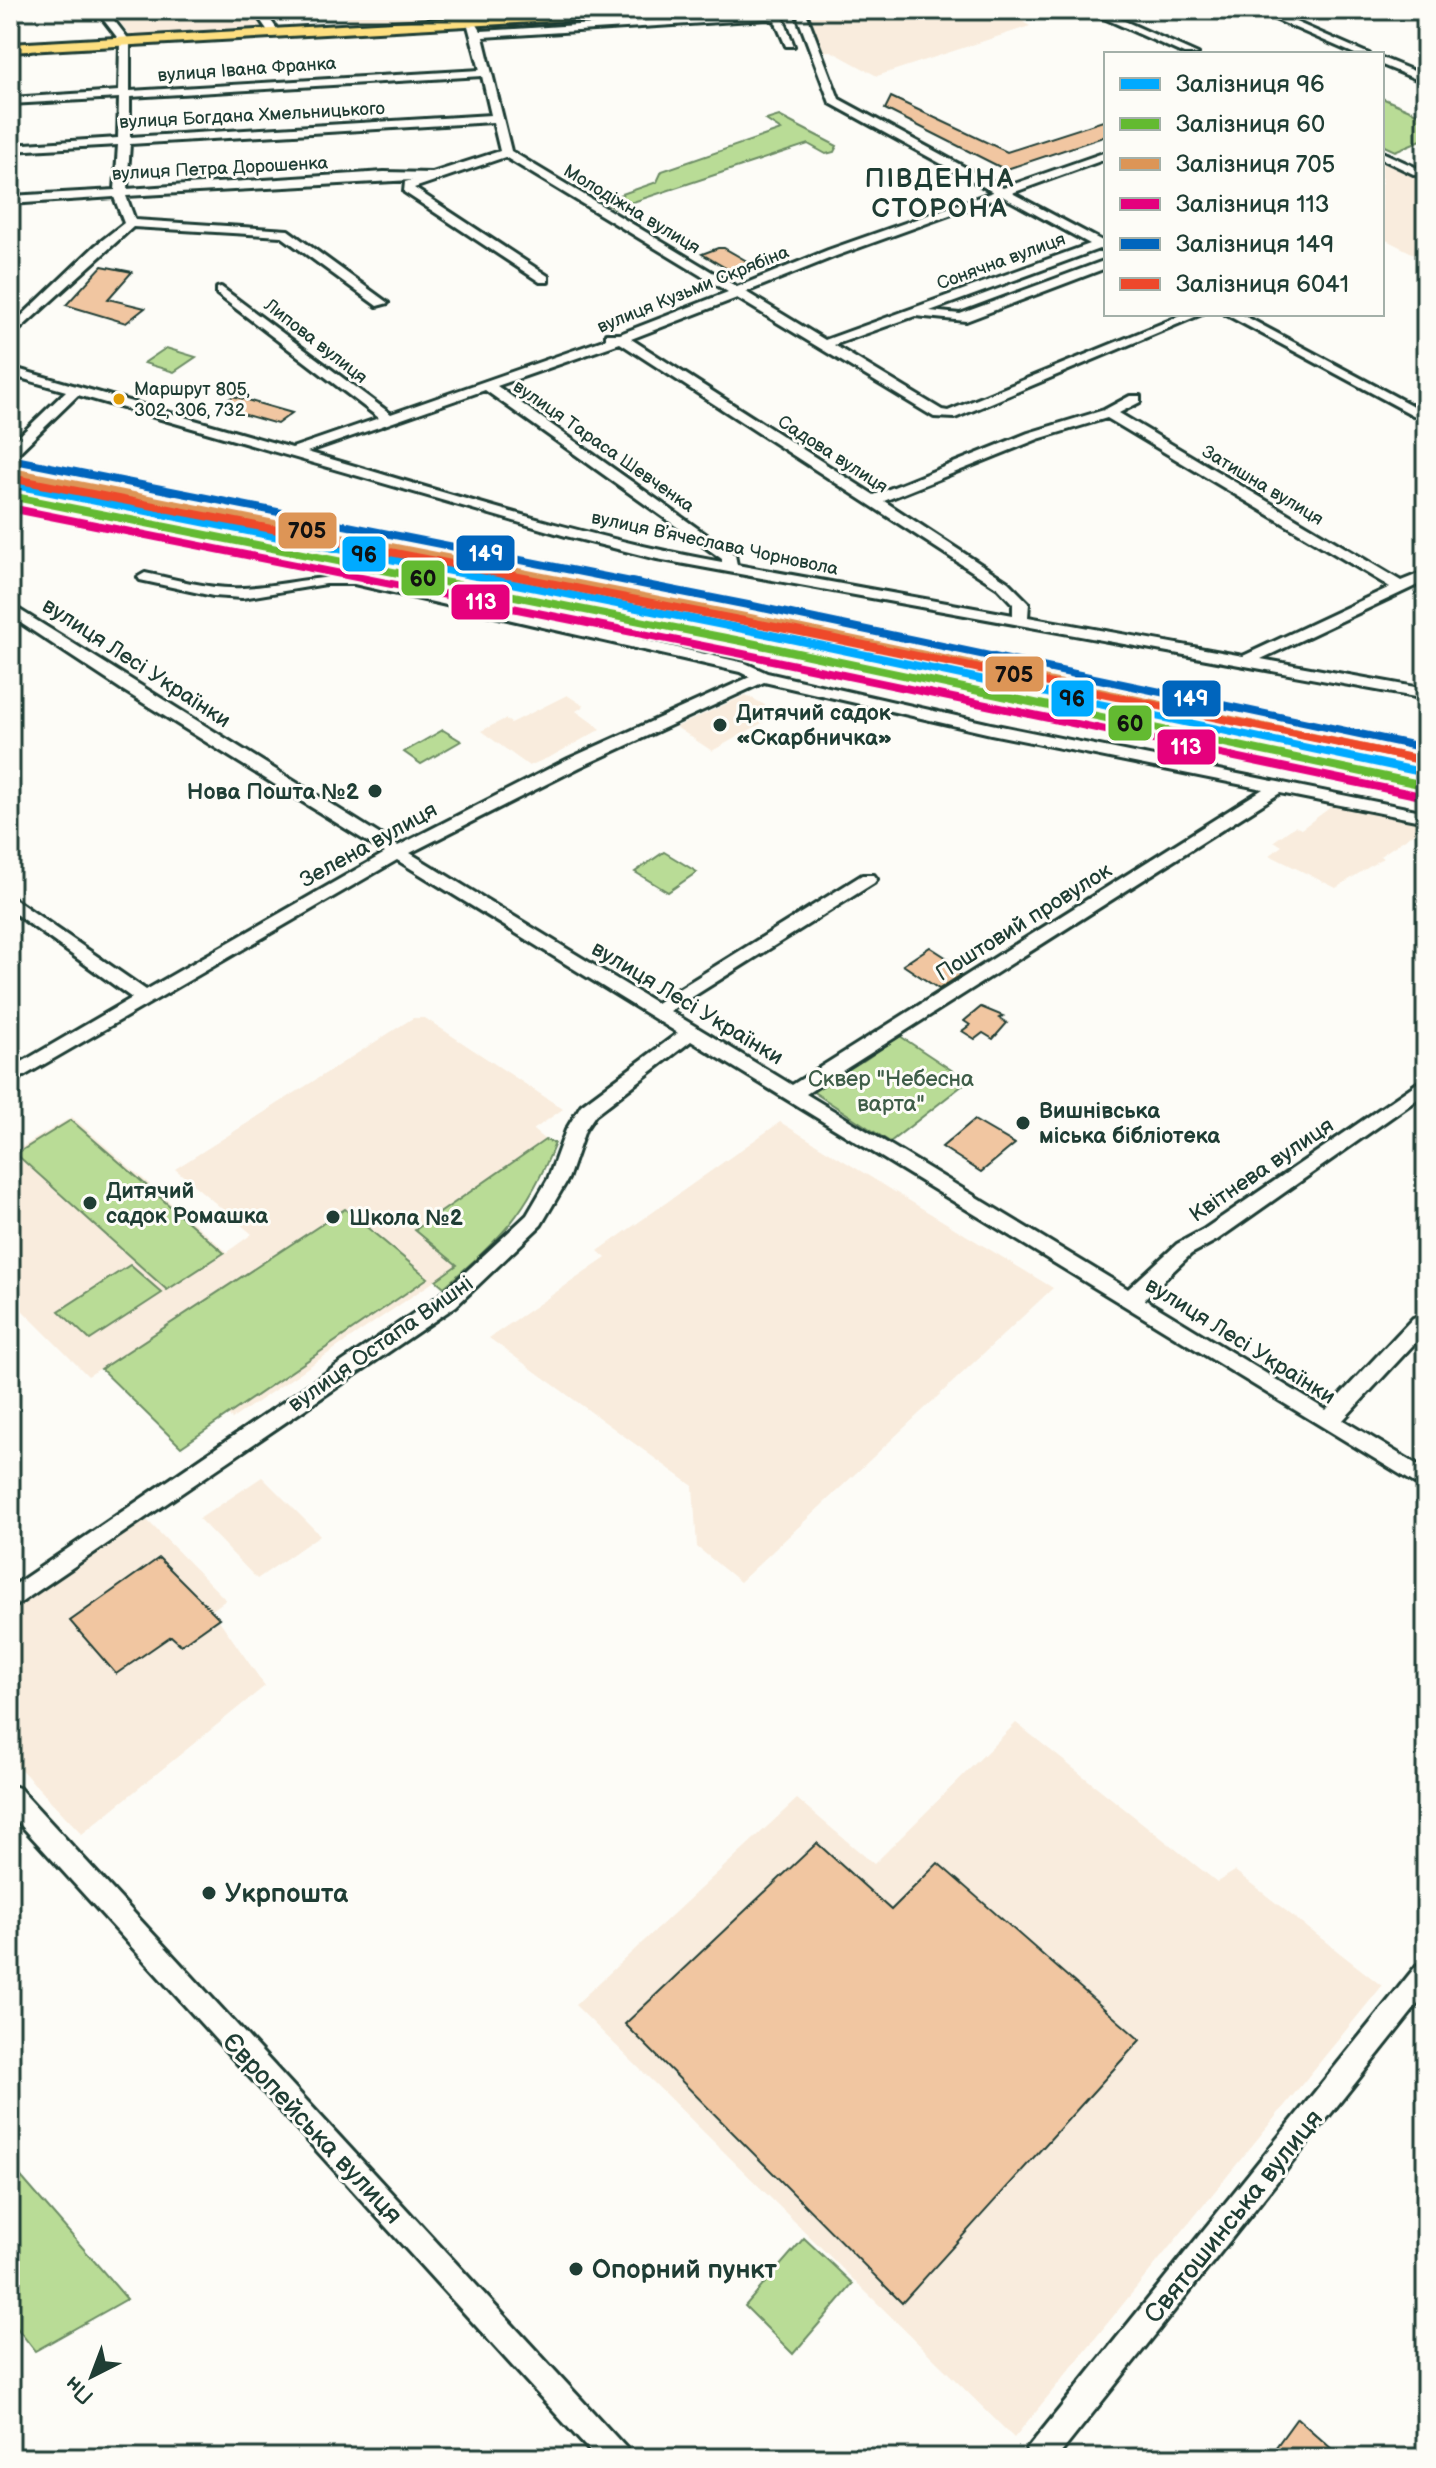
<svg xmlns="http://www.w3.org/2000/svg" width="1436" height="2468" font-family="'Balsamiq Sans',sans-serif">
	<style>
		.built { fill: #f9ecdd }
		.green { fill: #b9dc96; stroke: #6c8c65; stroke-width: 2 }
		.building { fill: #f1c6a1; stroke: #1f3d34; stroke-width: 2 }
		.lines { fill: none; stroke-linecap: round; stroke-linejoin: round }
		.minor-casing { stroke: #1f3d34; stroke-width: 6 }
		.major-casing { stroke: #1f3d34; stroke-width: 6 }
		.minor { fill: #fdfcf7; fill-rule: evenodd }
		.major { fill: #fddf80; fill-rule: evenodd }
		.rail { stroke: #1f3d34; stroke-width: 4 }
		.rail-1-casing { stroke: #fdfcf7; stroke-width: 13 }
		.rail-2-casing { stroke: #fdfcf7; stroke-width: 13 }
		.rail-3-casing { stroke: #fdfcf7; stroke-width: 13 }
		.rail-4-casing { stroke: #fdfcf7; stroke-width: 13 }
		.rail-5-casing { stroke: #fdfcf7; stroke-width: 13 }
		.rail-6-casing { stroke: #fdfcf7; stroke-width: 13 }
		.rail-1 { stroke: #0af; stroke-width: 8 }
		.rail-2 { stroke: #63ba31; stroke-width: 8 }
		.rail-3 { stroke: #dd9556; stroke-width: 8 }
		.rail-4 { stroke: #e5007d; stroke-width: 8 }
		.rail-5 { stroke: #0065bd; stroke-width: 8 }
		.rail-6 { stroke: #ee482b; stroke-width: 8 }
		.bus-dot { fill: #e19c05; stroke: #fdfcf7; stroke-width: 3 }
		.poi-dot { fill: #1f3d34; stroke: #fdfcf7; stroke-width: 3 }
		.labels { text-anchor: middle; stroke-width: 6; stroke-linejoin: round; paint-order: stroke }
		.far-street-label { font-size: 18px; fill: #1f3d34; stroke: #fdfcf7 }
		.far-bus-label { font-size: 18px; fill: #1f3d34; stroke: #fdfcf7; text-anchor: start }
		.street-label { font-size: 22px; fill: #1f3d34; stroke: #fdfcf7 }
		.poi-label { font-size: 22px; font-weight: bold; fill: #1f3d34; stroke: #fdfcf7; text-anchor: start }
		.park-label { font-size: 22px; fill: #3e5d48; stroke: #fdfcf7 }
		.far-district-label { font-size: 26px; font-weight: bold; letter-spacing: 2px; fill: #1f3d34; stroke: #fdfcf7 }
		.near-poi-label { font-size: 26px; font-weight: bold; fill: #1f3d34; stroke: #fdfcf7; text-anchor: start }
		.near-street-label { font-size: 26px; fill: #1f3d34; stroke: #fdfcf7 }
		.line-badge { stroke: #fdfcf7; stroke-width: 3 }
		.badge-label { font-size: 22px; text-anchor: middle; font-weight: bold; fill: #fff }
		.pale-badge-label { font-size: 22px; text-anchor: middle; font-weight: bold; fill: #111 }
	</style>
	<rect width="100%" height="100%" fill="#fdfcf7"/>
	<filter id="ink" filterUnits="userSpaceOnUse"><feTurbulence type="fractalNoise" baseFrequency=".0125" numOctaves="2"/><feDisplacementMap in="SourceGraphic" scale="16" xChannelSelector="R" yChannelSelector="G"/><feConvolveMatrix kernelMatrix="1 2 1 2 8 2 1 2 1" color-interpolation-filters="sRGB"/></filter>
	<g filter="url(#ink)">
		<g class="built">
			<polygon points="110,10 252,10 263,25 259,31 133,39"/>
			<polygon points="340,10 457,10 465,16 351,22"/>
			<polygon points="805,10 1051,10 1054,11 1023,22 1030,26 877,76 831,51 817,52"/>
			<polygon points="1382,162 1426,183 1426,260 1382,238"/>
			<polygon points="567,695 584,706 576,711 601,729 552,756 529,766 481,731 505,719 511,723"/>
			<polygon points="746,695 780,713 712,751 676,727"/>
			<polygon points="1335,804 1426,823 1426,825 1380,856 1383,858 1336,888 1269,855 1282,846 1274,841 1295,826 1301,829"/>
			<polygon points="413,1018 425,1018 563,1109 533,1130 545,1140 416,1230 458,1265 232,1419 146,1341 88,1376 10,1298 10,1154 72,1117 227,1252 252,1234 175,1169"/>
			<polygon points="780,1122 1053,1288 740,1582 697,1547 693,1486 489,1338 606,1258 598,1251"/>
			<polygon points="262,1477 320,1535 257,1579 199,1519"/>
			<polygon points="144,1517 226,1600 212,1610 265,1686 82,1834 10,1758 10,1612"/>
			<polygon points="1016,1723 1217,1882 1235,1871 1382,1986 1014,2438 575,2005 797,1799 874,1864"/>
		</g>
		<g class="green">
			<polygon points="1382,98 1426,117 1426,138 1395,151 1382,145"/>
			<polygon points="779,116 837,146 834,152 826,154 808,144 615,208 602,201 657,182 662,171 781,130 766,120"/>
			<polygon points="166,348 196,357 174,372 144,363"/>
			<polygon points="443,730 461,741 421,764 404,752"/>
			<polygon points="664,852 697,872 668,892 635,872"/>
			<polygon points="900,1036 968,1081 890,1142 812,1091 813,1088 858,1058 863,1061"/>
			<polygon points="71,1120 224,1253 167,1290 16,1154"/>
			<path d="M545,1140L555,1143C528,1212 500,1240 444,1287L436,1280L457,1265L415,1230Z"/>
			<polygon points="345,1209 428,1278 181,1447 101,1369"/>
			<polygon points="130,1265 162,1293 90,1340 59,1311"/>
			<polygon points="10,2164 127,2299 35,2351 10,2319"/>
			<polygon points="804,2238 853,2284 793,2354 745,2306"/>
		</g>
		<g class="building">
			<polygon points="891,97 1007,152 1106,120 1106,136 1007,169 1000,167 885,109"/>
			<polygon points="718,248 724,248 759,268 734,273 702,254"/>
			<polygon points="102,266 132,272 108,299 145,308 126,323 66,305"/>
			<polygon points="233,396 292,413 277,424 218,407"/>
			<polygon points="930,947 947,958 941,962 961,975 939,989 903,965"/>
			<polygon points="981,1007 1003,1016 999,1018 1007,1023 993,1039 983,1033 975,1039 962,1031 970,1025 964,1021"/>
			<polygon points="974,1120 1015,1144 981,1172 942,1147"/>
			<polygon points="159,1558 219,1618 181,1645 171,1636 116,1674 70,1621"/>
			<polygon points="817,1843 891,1910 938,1863 1140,2040 902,2303 625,2024"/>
			<polygon points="1297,2418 1342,2458 1268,2458"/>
		</g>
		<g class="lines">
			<defs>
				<g id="minor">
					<path d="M96,10H106L130,41V91L480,70L467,22L457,10H468L481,31L769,13L783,17L794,46H786L775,21L768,19L483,37L511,151L737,287L828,250L993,192L830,103L795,10H805L839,99L1003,188L1106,152V159L1012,193L1106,243V252L1099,249L930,311L960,314L1106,260V268L966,321L915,316L834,345L942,410L948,411L1185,314H1202L955,418L934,417L737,298L631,339L874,495L1028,433L1104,410L1130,396H1140V402L1119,413L1401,581L1426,571V581L1261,659L1426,689V699L657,559L566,536L78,395L15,456L10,457V445L66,391L10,375V367L292,448L379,418L217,294V288L221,287L391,414L606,339V334H620L728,292L505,157L414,188L548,276V282H540L404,192L405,182L412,180L126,196L135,220L288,230L388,303L377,306L281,236L133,227L10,338V327L96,245L124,223L114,197L10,204V196L115,190L118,145L10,151V145L118,138L119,98L10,104V98L119,91L120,41ZM482,76L491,115L130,137V97ZM493,122L500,151L432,173L384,172L127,189L130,144ZM1002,196L1090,244L825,340L746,292L836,256ZM620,343L998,588L1013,604V615L737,565L735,555L497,386ZM485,390L722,559V562C581,537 445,492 307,452ZM1107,418L1390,587L1243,656L1028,617L1029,603L1008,582L884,501L1038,439Z"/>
					<polygon points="253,10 263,10 280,33 279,35 271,35"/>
					<polygon points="1086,10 1100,10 1198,54 1184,54"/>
					<polygon points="1254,10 1268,10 1369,54 1355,54"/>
					<polygon points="1382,58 1426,76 1426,83 1382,65"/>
					<polygon points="1382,152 1426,172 1426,180 1382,159"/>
					<polygon points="1225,314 1241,314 1426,413 1426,422"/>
					<path d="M145,573C176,579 211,590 243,588C280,586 316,576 354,576L745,663L767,673L991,724L1426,812V822L1280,793L806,1094L1128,1289L1177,1244L1203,1230L1426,1077V1093L1217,1240L1191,1254L1144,1299L1326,1410L1413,1318L1426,1313V1331L1343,1420L1426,1470V1490L691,1041L595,1115L585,1130L568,1179L541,1225L456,1306L10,1610V1588L442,1294L527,1215L548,1179L566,1130L581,1105L678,1033L397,860L10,1084V1069L132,998L10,910V896L146,990L385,853L124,691L10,616V604L398,846L568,759L750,677L740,672L354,584H326L242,598L213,596L140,580L138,577ZM764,682L991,734L1263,789L792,1085L670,1011L874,883L877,879L874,875H862L656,1003L410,853L580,767Z"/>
					<polygon points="10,1785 19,1788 626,2448 631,2458 596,2458 10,1813"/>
					<polygon points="1426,1962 1426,1994 1057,2458 1023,2458 1028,2448 1417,1965"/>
				</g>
				<polygon id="major" points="604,10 683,10 676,14 10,52 10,44"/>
			</defs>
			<use href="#minor" class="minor-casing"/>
			<use href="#major" class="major-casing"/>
			<use href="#minor" class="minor"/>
			<use href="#major" class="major"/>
			<g class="rail">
				<polyline points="10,470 1426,749"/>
				<polyline points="10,493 717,636 1015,707 1426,789"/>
			</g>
			<defs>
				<polyline id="rail-1" points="10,484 748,630 1426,773"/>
				<polyline id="rail-2" points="10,496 746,642 1424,785"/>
				<polyline id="rail-3" points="12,472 750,618 1426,761"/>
				<polyline id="rail-4" points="10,508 743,654 1421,796"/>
				<polyline id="rail-5" points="15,460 753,606 1426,748"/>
				<polyline id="rail-6" points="10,478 796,631 1426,761"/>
			</defs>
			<use href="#rail-1" class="rail-1-casing"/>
			<use href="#rail-2" class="rail-2-casing"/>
			<use href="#rail-3" class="rail-3-casing"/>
			<use href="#rail-4" class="rail-4-casing"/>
			<use href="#rail-5" class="rail-5-casing"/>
			<use href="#rail-6" class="rail-6-casing"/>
			<use href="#rail-1" class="rail-1"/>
			<use href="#rail-2" class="rail-2"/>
			<use href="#rail-3" class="rail-3"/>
			<use href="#rail-4" class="rail-4"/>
			<use href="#rail-5" class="rail-5"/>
			<use href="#rail-6" class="rail-6"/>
		</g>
	</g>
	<circle class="bus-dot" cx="119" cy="399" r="7"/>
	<g class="poi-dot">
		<circle cx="720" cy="725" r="8"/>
		<circle cx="375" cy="791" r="8"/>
		<circle cx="1023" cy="1123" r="8"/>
		<circle cx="90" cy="1203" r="8"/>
		<circle cx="333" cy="1217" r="8"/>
		<circle cx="209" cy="1893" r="8"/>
		<circle cx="576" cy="2269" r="8"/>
	</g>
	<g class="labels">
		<g class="far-street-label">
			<text transform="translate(247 69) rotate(-4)" y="6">вулиця Івана Франка</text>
			<text transform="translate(252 115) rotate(-3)" y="6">вулиця Богдана Хмельницького</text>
			<text transform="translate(220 168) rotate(-3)" y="6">вулиця Петра Дорошенка</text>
			<text transform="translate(632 209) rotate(31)" y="6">Молодіжна вулиця</text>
			<text transform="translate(1001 261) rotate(-20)" y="6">Сонячна вулиця</text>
			<text transform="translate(693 289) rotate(-22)" y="6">вулиця Кузьми Скрябіна</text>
			<text transform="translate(316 341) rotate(38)" y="6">Липова вулиця</text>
			<text transform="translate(604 446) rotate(35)" y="6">вулиця Тараса Шевченка</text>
			<text transform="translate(833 454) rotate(33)" y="6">Садова вулиця</text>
			<text transform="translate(1263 485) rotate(31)" y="6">Затишна вулиця</text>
			<text transform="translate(715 543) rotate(12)" y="6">вулиця Вʼячеслава Чорновола</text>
		</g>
		<g class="far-bus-label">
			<text x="134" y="395">Маршрут 805,<tspan x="134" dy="21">302, 306, 732</tspan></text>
		</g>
		<g class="street-label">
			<text transform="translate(137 662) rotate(33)" y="8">вулиця Лесі Українки</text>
			<text transform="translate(368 844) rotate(-29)" y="8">Зелена вулиця</text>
			<text transform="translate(1023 921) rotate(-32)" y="8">Поштовий провулок</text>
			<text transform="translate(688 1002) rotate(31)" y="8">вулиця Лесі Українки</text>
			<text transform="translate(1261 1169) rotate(-34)" y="8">Квітнева вулиця</text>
			<text transform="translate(1241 1340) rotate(32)" y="8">вулиця Лесі Українки</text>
			<text transform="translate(380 1343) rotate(-35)" y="8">вулиця Остапа Вишні</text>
		</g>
		<g class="poi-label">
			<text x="736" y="720">Дитячий садок<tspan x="736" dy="25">«Скарбничка»</tspan></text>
			<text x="359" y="799" text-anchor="end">Нова Пошта №2</text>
			<text x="1039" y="1118">Вишнівська<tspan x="1039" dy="25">міська бібліотека</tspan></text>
			<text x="106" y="1198">Дитячий<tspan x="106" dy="25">садок Ромашка</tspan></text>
			<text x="349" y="1225">Школа №2</text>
		</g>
		<g class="park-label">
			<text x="891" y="1086">Сквер "Небесна<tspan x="891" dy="25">варта"</tspan></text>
		</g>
		<g class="far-district-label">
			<text x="940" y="187">ПІВДЕННА<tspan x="940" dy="30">СТОРОНА</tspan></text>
		</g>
		<g class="near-poi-label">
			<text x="225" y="1902">Укрпошта</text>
			<text x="592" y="2278">Опорний пункт</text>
		</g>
		<g class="near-street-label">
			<text transform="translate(313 2128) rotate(47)" y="9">Європейська вулиця</text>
			<text transform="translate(1233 2216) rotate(-51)" y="9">Святошинська вулиця</text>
		</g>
	</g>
	<g class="line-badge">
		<rect x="277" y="511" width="61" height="39" rx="8" fill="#dd9556"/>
		<rect x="455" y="534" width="61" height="38" rx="8" fill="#0065bd"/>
		<rect x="341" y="535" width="46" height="38" rx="8" fill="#0af"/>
		<rect x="400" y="559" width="46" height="38" rx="8" fill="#63ba31"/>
		<rect x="450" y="583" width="61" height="38" rx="8" fill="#e5007d"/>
		<rect x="984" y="655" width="61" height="38" rx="8" fill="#dd9556"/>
		<rect x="1050" y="679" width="45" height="39" rx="8" fill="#0af"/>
		<rect x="1161" y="679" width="61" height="39" rx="8" fill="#0065bd"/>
		<rect x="1107" y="704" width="46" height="38" rx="8" fill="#63ba31"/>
		<rect x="1156" y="728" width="61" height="38" rx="8" fill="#e5007d"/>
	</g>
	<g class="badge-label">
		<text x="486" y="561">149</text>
		<text x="481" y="609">113</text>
		<text x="1191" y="706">149</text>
		<text x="1186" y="754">113</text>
	</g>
	<g class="pale-badge-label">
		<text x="307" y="538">705</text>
		<text x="364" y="562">96</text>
		<text x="423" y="586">60</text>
		<text x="1014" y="682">705</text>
		<text x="1072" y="706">96</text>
		<text x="1130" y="731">60</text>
	</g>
	<rect width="1436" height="2468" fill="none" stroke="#fdfcf7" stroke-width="40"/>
	<rect x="20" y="20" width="1396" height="2428" fill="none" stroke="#1f3d34" stroke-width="3" filter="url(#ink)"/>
	<rect x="1104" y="52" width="280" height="264" fill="#fdfcf7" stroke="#a4b0a9" stroke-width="2"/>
	<rect x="1120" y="78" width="40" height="12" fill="#00aaff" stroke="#a4b0a9" stroke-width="2"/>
	<text x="1176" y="92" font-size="24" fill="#1f3d34">Залізниця 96</text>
	<rect x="1120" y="118" width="40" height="12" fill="#63ba31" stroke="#a4b0a9" stroke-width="2"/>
	<text x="1176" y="132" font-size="24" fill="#1f3d34">Залізниця 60</text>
	<rect x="1120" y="158" width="40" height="12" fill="#dd9556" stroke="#a4b0a9" stroke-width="2"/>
	<text x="1176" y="172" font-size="24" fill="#1f3d34">Залізниця 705</text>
	<rect x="1120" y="198" width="40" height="12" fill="#e5007d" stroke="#a4b0a9" stroke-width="2"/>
	<text x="1176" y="212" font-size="24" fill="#1f3d34">Залізниця 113</text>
	<rect x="1120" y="238" width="40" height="12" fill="#0065bd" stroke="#a4b0a9" stroke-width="2"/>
	<text x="1176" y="252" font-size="24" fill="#1f3d34">Залізниця 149</text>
	<rect x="1120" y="278" width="40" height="12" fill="#ee482b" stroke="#a4b0a9" stroke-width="2"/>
	<text x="1176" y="292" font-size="24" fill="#1f3d34">Залізниця 6041</text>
	<g transform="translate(92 2376) rotate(222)" stroke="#fdfcf7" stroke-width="6" paint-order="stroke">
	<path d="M0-6L14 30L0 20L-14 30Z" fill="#1f3d34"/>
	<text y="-12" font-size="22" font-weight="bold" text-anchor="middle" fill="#1f3d34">Пн</text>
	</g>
</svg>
